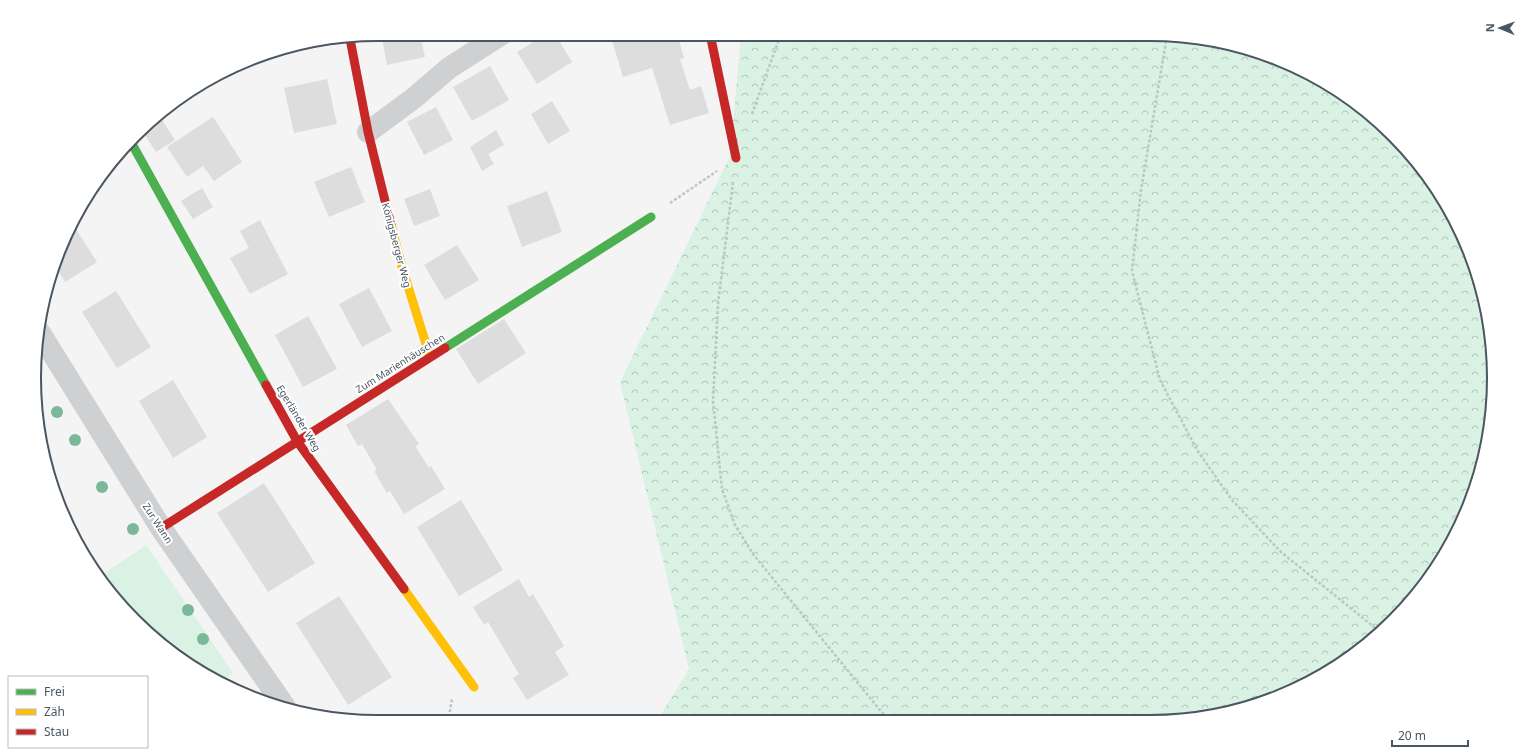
<svg xmlns="http://www.w3.org/2000/svg" width="1528" height="756" font-family="'Noto Sans',sans-serif">
	<style>
		.forest { fill: url(#forest-crowns) }
		.pitch { fill: #d9f2e3 }
		.building { fill: #ddddde }
		.lines { fill: none; stroke-linecap: round; stroke-linejoin: round }
		.path { stroke: #bcc7c4; stroke-width: 2.5; stroke-dasharray: 3 2; stroke-linecap: butt }
		.street { stroke: #ced0d2; stroke-width: 22 }
		.fast { stroke: #4caf50; stroke-width: 9 }
		.slow { stroke: #ffc107; stroke-width: 9 }
		.jam { stroke: #c62828; stroke-width: 9 }
		.tree { fill: #7ab899 }
		.labels { text-anchor: middle; stroke-width: 4; stroke-linejoin: round; paint-order: stroke }
		.street-label { font-size: 10px; fill: #4a5661; stroke: #fff }
		.rim { fill: none; stroke: #4a5661; stroke-width: 2 }
	</style>
	<defs>
		<pattern id="forest-crowns" width="20" height="18" patternUnits="userSpaceOnUse"><rect width="20" height="18" fill="#d9f2e3"/><path d="M2 6a3 3 0 1 1 6 0M12 15a3 3 0 1 1 6 0" fill="none" stroke="#b2c7bb"/></pattern>
	</defs>
	<rect width="100%" height="100%" fill="#f4f4f4"/>
	<polygon class="forest" points="741,34 1150,34 1217,41 1282,60 1341,92 1393,135 1436,187 1468,247 1487,311 1494,378 1487,445 1468,510 1423,587 1360,651 1282,696 1195,719 657,721 689,669 620,382 730,156"/>
	<polygon class="pitch" points="146,545 233,673 220,682 187,664 135,621 102,575"/>
	<g class="building">
		<polygon points="381,34 420,34 425,57 387,65"/>
		<polygon points="547,34 555,34 572,62 537,84 517,52"/>
		<polygon points="610,34 677,34 684,58 680,59 690,90 701,86 709,113 670,125 652,68 623,77"/>
		<polygon points="490,66 509,100 472,121 453,87"/>
		<polygon points="327,79 337,124 294,133 284,88"/>
		<polygon points="552,101 570,131 548,144 531,114"/>
		<polygon points="436,107 453,140 424,155 407,122"/>
		<polygon points="159,115 175,140 156,152 143,132"/>
		<polygon points="213,117 242,162 214,181 203,166 187,177 167,147"/>
		<polygon points="496,130 504,145 488,154 494,164 482,171 470,147"/>
		<polygon points="351,167 365,202 329,217 314,182"/>
		<polygon points="202,188 213,207 193,219 181,201"/>
		<polygon points="430,189 440,216 414,226 404,199"/>
		<polygon points="547,191 562,232 522,247 507,206"/>
		<polygon points="260,220 288,274 250,294 230,258 249,248 240,231"/>
		<polygon points="72,223 97,262 65,282 55,265 60,246"/>
		<polygon points="457,245 479,280 445,300 424,265"/>
		<polygon points="369,288 392,331 362,347 339,304"/>
		<polygon points="116,291 151,347 117,368 82,312"/>
		<polygon points="308,316 337,369 303,387 275,335"/>
		<polygon points="504,319 526,353 478,384 456,349"/>
		<polygon points="173,380 207,437 173,458 139,401"/>
		<polygon points="388,399 419,444 415,446 429,468 431,466 445,489 404,514 390,491 387,493 374,471 377,470 362,444 358,446 346,425"/>
		<polygon points="264,483 315,563 268,592 217,513"/>
		<polygon points="461,500 503,570 459,596 417,527"/>
		<polygon points="519,579 529,597 533,594 564,646 555,652 569,675 527,700 513,678 519,674 488,622 484,625 473,607"/>
		<polygon points="339,596 392,677 348,705 296,623"/>
	</g>
	<g class="lines">
		<g class="path">
			<polyline points="1167,36 1141,190 1132,271 1160,380 1197,450 1232,500 1281,552 1379,631"/>
			<polyline points="752,114 781,34"/>
			<polyline points="733,182 718,304 713,401 722,489 735,525 753,554 888,720"/>
			<polyline points="670,203 717,171"/>
			<polyline points="448,722 452,699"/>
		</g>
		<g class="street">
			<polyline points="368,132 414,98 449,68 502,34"/>
			<polyline points="40,333 161,528 285,707"/>
		</g>
		<g class="fast">
			<polyline points="132,144 266,385"/>
			<polyline points="445,348 651,217"/>
		</g>
		<g class="slow">
			<polyline points="391,225 402,267 430,357"/>
			<polyline points="404,589 474,687"/>
		</g>
		<g class="jam">
			<polyline points="710,34 736,158"/>
			<polyline points="350,39 368,132 391,225"/>
			<polyline points="266,385 297,441 404,589"/>
			<polyline points="161,528 445,348"/>
		</g>
	</g>
	<g class="tree">
		<circle cx="57" cy="412" r="6"/>
		<circle cx="75" cy="440" r="6"/>
		<circle cx="102" cy="487" r="6"/>
		<circle cx="133" cy="529" r="6"/>
		<circle cx="188" cy="610" r="6"/>
		<circle cx="203" cy="639" r="6"/>
	</g>
	<g class="labels">
		<g class="street-label">
			<text transform="translate(397 245) rotate(75)" y="4">Königsberger Weg</text>
			<text transform="translate(400 363) rotate(-32)" y="4">Zum Marienhäuschen</text>
			<text transform="translate(299 418) rotate(59)" y="4">Egerländer Weg</text>
			<text transform="translate(158 523) rotate(57)" y="4">Zur Wann</text>
		</g>
	</g>
	<path d="M0 0H1528V756H0ZM378 41H1150A337 337 0 0 1 1487 378V378A337 337 0 0 1 1150 715H378A337 337 0 0 1 41 378V378A337 337 0 0 1 378 41Z" fill="#fff" fill-rule="evenodd"/>
	<path class="rim" d="M378 41H1150A337 337 0 0 1 1487 378V378A337 337 0 0 1 1150 715H378A337 337 0 0 1 41 378V378A337 337 0 0 1 378 41Z"/>
	<rect x="8" y="676" width="140" height="72" fill="#ffffff" stroke="#b7bbc0"/>
	<rect x="16" y="689" width="20" height="6" fill="#4caf50" stroke="#b7bbc0"/>
	<text x="44" y="696" font-size="12" fill="#4a5661">Frei</text>
	<rect x="16" y="709" width="20" height="6" fill="#ffc107" stroke="#b7bbc0"/>
	<text x="44" y="716" font-size="12" fill="#4a5661">Zäh</text>
	<rect x="16" y="729" width="20" height="6" fill="#c62828" stroke="#b7bbc0"/>
	<text x="44" y="736" font-size="12" fill="#4a5661">Stau</text>
	<g transform="translate(1500 28) rotate(271)" stroke="#ffffff" stroke-width="3" paint-order="stroke">
	<path d="M0-3L7 15L0 10L-7 15Z" fill="#4a5661"/>
	<text y="-6" font-size="11" font-weight="bold" text-anchor="middle" fill="#4a5661">N</text>
	</g>
	<path d="M1392 740v6h76v-6" fill="none" stroke="#4a5661" stroke-width="2"/>
	<text x="1398" y="740" font-size="12" fill="#4a5661" stroke="#ffffff" stroke-width="3" paint-order="stroke">20 m</text>
</svg>
